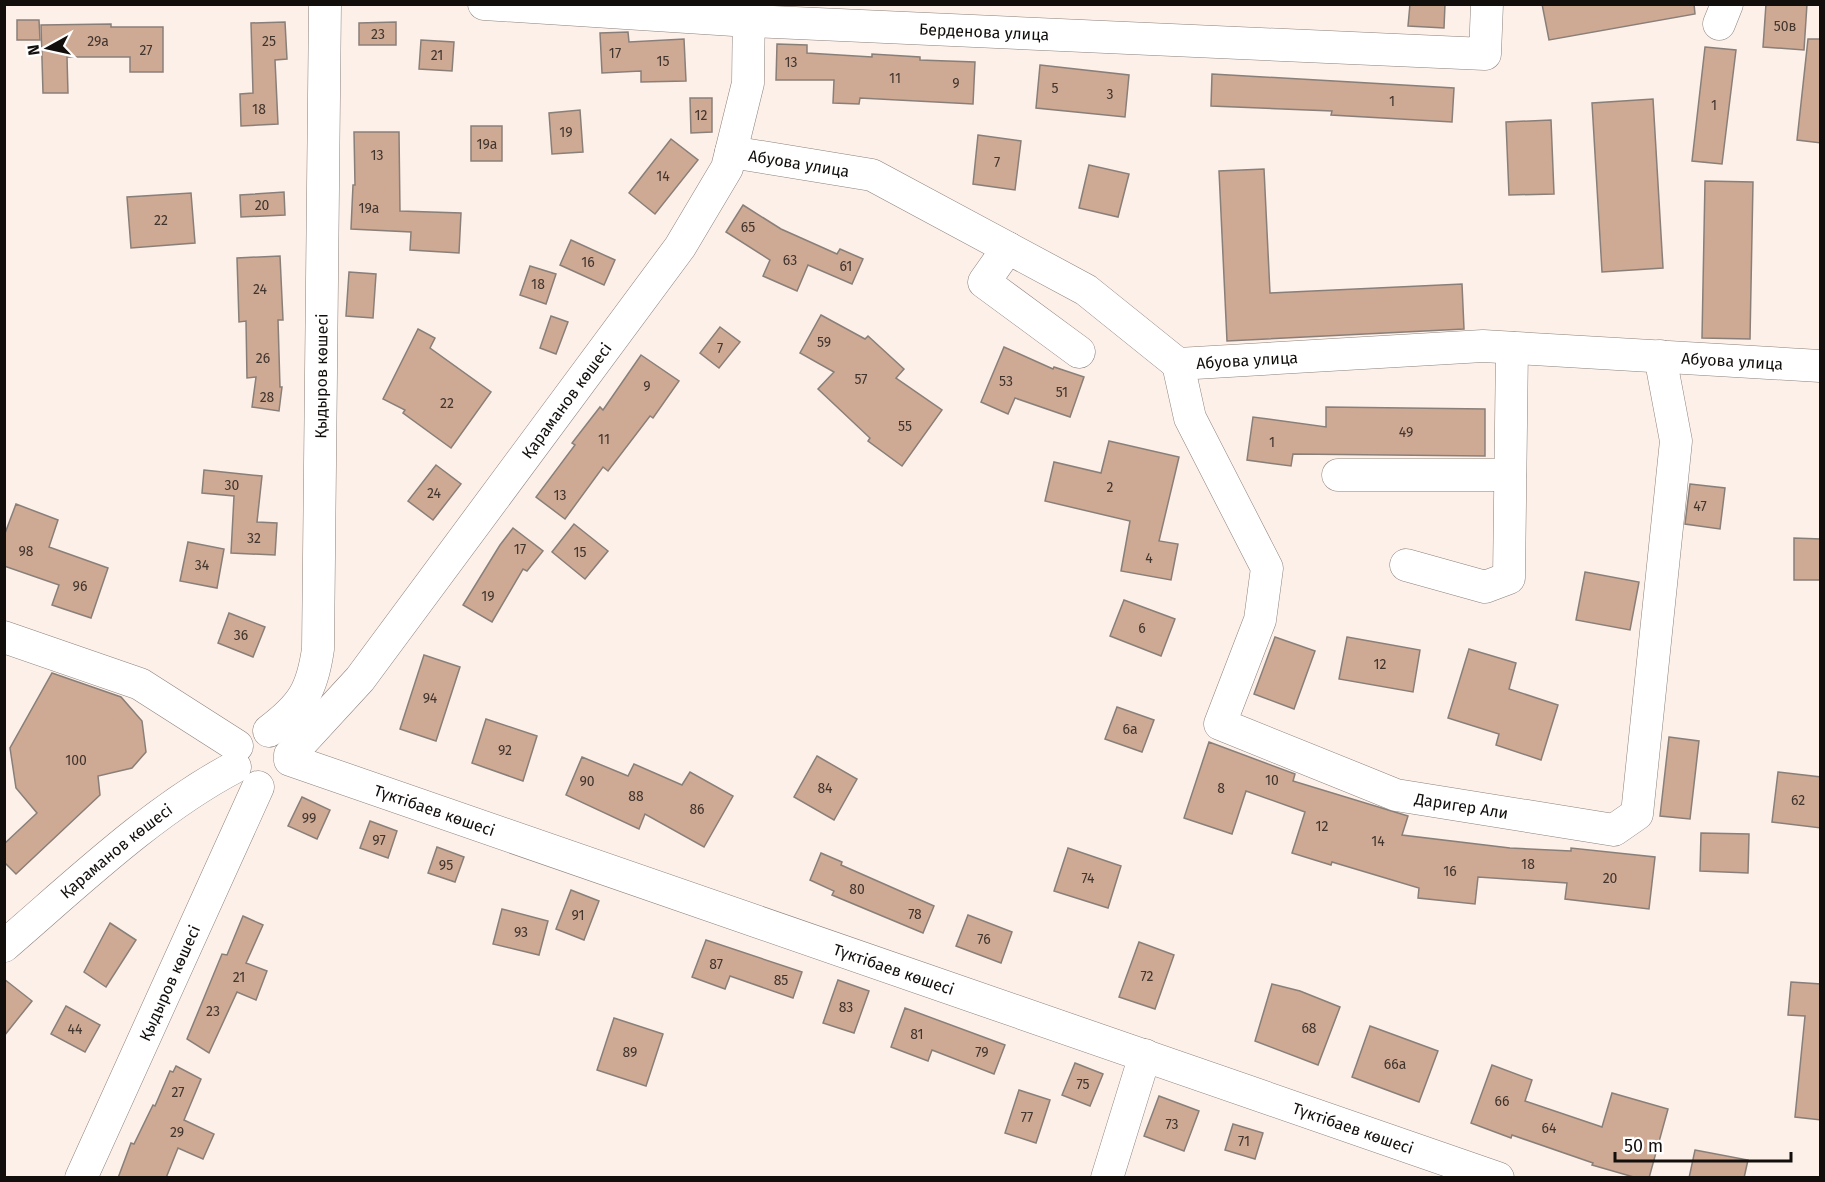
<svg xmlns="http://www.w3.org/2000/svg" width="1825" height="1182" font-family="'Fira Sans',sans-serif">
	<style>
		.building { fill: #cea994; stroke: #897f79; stroke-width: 1.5 }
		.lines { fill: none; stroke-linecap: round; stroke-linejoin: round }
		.minor-casing { stroke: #8c817b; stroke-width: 33 }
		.minor { stroke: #fff; stroke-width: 32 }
		.labels { text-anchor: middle; stroke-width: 4.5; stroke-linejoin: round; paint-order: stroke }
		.number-label { font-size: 14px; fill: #41352e }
		.street-label { font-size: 16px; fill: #120e0c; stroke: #fff }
	</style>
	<rect width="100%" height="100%" fill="#fcf0e9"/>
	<g class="building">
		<polygon points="1410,4 1445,4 1444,28 1408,26"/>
		<polygon points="1542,4 1694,4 1695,14 1549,40"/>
		<polygon points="1766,4 1807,4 1804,50 1763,47"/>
		<polygon points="17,20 39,20 40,40 17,40"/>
		<polygon points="285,22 287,59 275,60 278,124 241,126 240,94 253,93 251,23"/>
		<polygon points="396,22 396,45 359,45 359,23"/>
		<polygon points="111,24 111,27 163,27 163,72 130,72 130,57 67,57 68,93 43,93 41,25"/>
		<polygon points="628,32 629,42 684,39 686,81 641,82 641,71 602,73 600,33"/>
		<polygon points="1808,39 1821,39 1821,143 1797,140"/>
		<polygon points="421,40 454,42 452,71 419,69"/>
		<polygon points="777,44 807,45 807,53 872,57 872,54 920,57 920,60 975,62 973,104 860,98 859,104 833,103 834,80 776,80"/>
		<polygon points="1705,47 1736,50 1722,164 1692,161"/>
		<polygon points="1040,65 1129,75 1125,117 1036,108"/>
		<polygon points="1212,74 1454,88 1452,122 1331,115 1332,111 1211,106"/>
		<polygon points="690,98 712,98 712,132 691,133"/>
		<polygon points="1653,99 1663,268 1602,272 1592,103"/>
		<polygon points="580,110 583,152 552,154 549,113"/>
		<polygon points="1551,120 1554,194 1509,195 1506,122"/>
		<rect x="471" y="126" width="31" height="35"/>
		<polygon points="354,132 399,132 400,211 461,213 459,253 410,250 411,232 351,229 353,185 355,185"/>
		<polygon points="978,135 1021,141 1015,190 973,184"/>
		<polygon points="671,139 698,160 655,214 629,193"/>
		<polygon points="1089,165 1129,174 1118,217 1079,208"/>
		<polygon points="1264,169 1270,293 1462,284 1464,329 1227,341 1219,171"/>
		<polygon points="1705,181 1753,182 1750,339 1702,338"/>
		<polygon points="284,192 285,215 241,217 240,195"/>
		<polygon points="191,193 195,243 131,248 127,197"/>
		<polygon points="743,205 781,229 837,254 840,249 863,259 852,284 808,265 797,291 763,276 770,260 726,232"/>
		<polygon points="571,240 615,260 604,285 560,265"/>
		<polygon points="280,256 283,320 278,320 280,387 282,387 279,411 252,407 256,377 247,378 246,321 239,322 237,258"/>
		<polygon points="530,266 556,274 546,304 520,295"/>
		<polygon points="349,272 376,274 373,318 346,316"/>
		<polygon points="821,315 865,339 868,336 904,369 896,378 942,410 902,466 868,441 870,438 818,389 834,372 800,353"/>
		<polygon points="551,316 568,322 556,354 540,348"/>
		<polygon points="720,327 740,342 719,368 700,353"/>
		<polygon points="418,329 435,338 430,348 491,392 451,448 403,413 405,410 383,399"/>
		<polygon points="1004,347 1053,369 1054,367 1084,377 1070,417 1015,398 1008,414 981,402"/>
		<polygon points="641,355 679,381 653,418 650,416 608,471 603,467 565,519 536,497 575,445 572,443 600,407 603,410"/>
		<polygon points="1326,407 1485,409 1485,456 1293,454 1291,466 1247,460 1253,417 1326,427"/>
		<polygon points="1109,441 1179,457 1159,541 1178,544 1171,580 1121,571 1130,521 1045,501 1054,462 1101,473"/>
		<polygon points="436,465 461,484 433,520 408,501"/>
		<polygon points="204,470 262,476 257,522 277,523 275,555 231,553 234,496 202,493"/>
		<polygon points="1690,484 1725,488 1720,529 1685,524"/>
		<polygon points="16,504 58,520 49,547 108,568 91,618 52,605 59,585 4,566 4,536"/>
		<polygon points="574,524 608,551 585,579 552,552"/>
		<polygon points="513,528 543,551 527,571 523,569 492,622 463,605 500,545"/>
		<polygon points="1794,538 1821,539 1821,580 1794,580"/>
		<polygon points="188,542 224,549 217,588 180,581"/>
		<polygon points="1585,572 1639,582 1630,630 1576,620"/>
		<polygon points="1124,600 1175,619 1161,656 1110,636"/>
		<polygon points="229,613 265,627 253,657 218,643"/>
		<polygon points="1275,637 1315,651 1294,709 1254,694"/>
		<polygon points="1347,637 1420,650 1413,692 1339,679"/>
		<polygon points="1469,649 1516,663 1509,689 1558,705 1541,760 1496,745 1499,734 1448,718"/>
		<polygon points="424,655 460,667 436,741 400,729"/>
		<polygon points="52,673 121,697 142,721 146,752 132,768 98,776 100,795 16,874 4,862 4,844 37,813 16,788 10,748"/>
		<polygon points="1117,707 1154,720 1142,752 1105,739"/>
		<polygon points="486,719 537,736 523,781 472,763"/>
		<polygon points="1669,737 1699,741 1690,819 1660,816"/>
		<polygon points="1209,742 1295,774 1293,781 1408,816 1402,835 1510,848 1571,851 1571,848 1655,857 1649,909 1565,899 1567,883 1478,877 1475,904 1418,898 1419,888 1332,862 1331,865 1292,853 1305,812 1246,791 1232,834 1184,818"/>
		<polygon points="817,756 857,779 834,820 794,797"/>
		<polygon points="582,757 628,776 634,764 682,785 690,772 733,796 704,847 645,814 639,829 566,795"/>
		<polygon points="1778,772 1821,777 1821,828 1772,822"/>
		<polygon points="302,797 330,810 317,839 288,826"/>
		<polygon points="370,821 397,831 388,858 360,848"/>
		<polygon points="1701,833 1749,834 1748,873 1700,871"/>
		<polygon points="437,847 464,857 455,882 428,873"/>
		<polygon points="1068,848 1121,866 1108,908 1054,891"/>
		<polygon points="821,853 842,862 841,865 934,906 923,933 832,895 834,891 810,880"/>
		<polygon points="571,890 599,901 584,940 556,929"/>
		<polygon points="502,909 548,921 539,955 493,944"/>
		<polygon points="968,915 1012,932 1001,963 956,946"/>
		<polygon points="243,916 263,925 246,963 267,971 256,1000 237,992 209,1053 187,1039 222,954 227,955"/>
		<polygon points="110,923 136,940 106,987 84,972"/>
		<polygon points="706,940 802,972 793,998 730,976 725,989 692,977"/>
		<polygon points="1139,942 1174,955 1155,1009 1119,997"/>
		<polygon points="4,979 32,1001 4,1036"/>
		<polygon points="838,980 869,991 854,1033 823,1023"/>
		<polygon points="1791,982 1821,984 1821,1120 1795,1117 1805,1016 1788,1015"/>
		<polygon points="1272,984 1300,991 1340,1007 1318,1065 1255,1041"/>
		<polygon points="66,1006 100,1025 85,1052 51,1034"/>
		<polygon points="905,1008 1005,1045 994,1074 932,1050 928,1061 891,1047"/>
		<polygon points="614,1018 663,1034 646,1086 597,1070"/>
		<polygon points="1370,1026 1438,1051 1419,1102 1352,1077"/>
		<polygon points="1075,1063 1103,1074 1090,1106 1062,1095"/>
		<polygon points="1492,1065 1532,1080 1525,1101 1602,1127 1612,1093 1668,1109 1649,1178 1637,1178 1592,1165 1593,1163 1512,1135 1511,1138 1471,1123"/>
		<polygon points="176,1066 201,1079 184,1120 214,1134 203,1159 178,1148 166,1178 118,1178 131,1143 134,1144 153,1105 155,1106 170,1071 173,1072"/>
		<polygon points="1019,1090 1050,1100 1036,1143 1005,1133"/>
		<polygon points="1159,1096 1199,1111 1184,1151 1144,1136"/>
		<polygon points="1233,1124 1263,1133 1255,1159 1225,1150"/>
		<polygon points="1695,1150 1748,1160 1744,1178 1689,1178"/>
	</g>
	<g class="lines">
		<defs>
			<g id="minor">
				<path id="s1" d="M484,4L749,21L1485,54L1487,4"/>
				<polyline points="1719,24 1727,4"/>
				<path id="s2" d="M731,152L872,175L1086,290L1178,364L1483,346L1820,366"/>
				<polyline points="1008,248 984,282 1079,352"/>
				<path id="s3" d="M1178,364L1190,418L1267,568L1260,620L1220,724L1396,795L1614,830L1637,814L1676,441L1660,356"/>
				<polyline points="1338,475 1510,475"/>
				<polyline points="1406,565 1485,587 1509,578 1512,348"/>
				<polyline points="4,637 140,684 237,746"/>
				<path id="s4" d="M269,731C302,706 312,691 318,649L325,4"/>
				<path id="s5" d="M290,755L360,679L680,247L727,168L748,83L749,4"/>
				<path id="s6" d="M290,760L1498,1178"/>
				<path id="s7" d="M4,946C75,885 153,810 235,767"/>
				<path id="s8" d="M81,1178L258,787"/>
				<polyline points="1107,1178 1145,1055"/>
			</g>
		</defs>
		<use href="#minor" class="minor-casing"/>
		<use href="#minor" class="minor"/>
	</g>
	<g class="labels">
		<g class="number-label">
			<text x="1785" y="31">50в</text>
			<text x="378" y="39">23</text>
			<text x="98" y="46">29а</text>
			<text x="269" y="46">25</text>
			<text x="146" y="55">27</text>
			<text x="615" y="58">17</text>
			<text x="437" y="60">21</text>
			<text x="663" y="66">15</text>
			<text x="791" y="67">13</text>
			<text x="895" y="83">11</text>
			<text x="956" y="88">9</text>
			<text x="1055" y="93">5</text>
			<text x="1110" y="99">3</text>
			<text x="1392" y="106">1</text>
			<text x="1714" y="110">1</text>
			<text x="259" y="114">18</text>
			<text x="701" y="120">12</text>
			<text x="566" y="137">19</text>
			<text x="487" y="149">19а</text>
			<text x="377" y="160">13</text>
			<text x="997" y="167">7</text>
			<text x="663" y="181">14</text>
			<text x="262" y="210">20</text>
			<text x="369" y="213">19а</text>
			<text x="161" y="225">22</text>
			<text x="748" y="232">65</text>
			<text x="790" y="265">63</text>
			<text x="588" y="267">16</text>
			<text x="846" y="271">61</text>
			<text x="538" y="289">18</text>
			<text x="260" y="294">24</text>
			<text x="824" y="347">59</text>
			<text x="720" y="353">7</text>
			<text x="263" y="363">26</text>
			<text x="861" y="384">57</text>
			<text x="1006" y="386">53</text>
			<text x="647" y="391">9</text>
			<text x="1062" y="397">51</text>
			<text x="267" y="402">28</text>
			<text x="447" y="408">22</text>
			<text x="905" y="431">55</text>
			<text x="1406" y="437">49</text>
			<text x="604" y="444">11</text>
			<text x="1272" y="447">1</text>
			<text x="232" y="490">30</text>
			<text x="1110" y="492">2</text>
			<text x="434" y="498">24</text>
			<text x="560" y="500">13</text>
			<text x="1700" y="511">47</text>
			<text x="254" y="543">32</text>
			<text x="520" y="554">17</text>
			<text x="26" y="556">98</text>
			<text x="580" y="557">15</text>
			<text x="1149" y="563">4</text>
			<text x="202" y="570">34</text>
			<text x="80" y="591">96</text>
			<text x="488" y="601">19</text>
			<text x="1142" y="633">6</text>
			<text x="241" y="640">36</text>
			<text x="1380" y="669">12</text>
			<text x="430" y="703">94</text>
			<text x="1130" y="734">6а</text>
			<text x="505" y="755">92</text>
			<text x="76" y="765">100</text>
			<text x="1272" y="785">10</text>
			<text x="587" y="786">90</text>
			<text x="825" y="793">84</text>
			<text x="1221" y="793">8</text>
			<text x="636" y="801">88</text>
			<text x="1798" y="805">62</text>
			<text x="697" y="814">86</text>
			<text x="309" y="823">99</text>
			<text x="1322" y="831">12</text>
			<text x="379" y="845">97</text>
			<text x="1378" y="846">14</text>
			<text x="1528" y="869">18</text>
			<text x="446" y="870">95</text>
			<text x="1450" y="876">16</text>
			<text x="1088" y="883">74</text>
			<text x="1610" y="883">20</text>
			<text x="857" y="894">80</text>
			<text x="915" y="919">78</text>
			<text x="578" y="920">91</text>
			<text x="521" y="937">93</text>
			<text x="984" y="944">76</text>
			<text x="716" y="969">87</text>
			<text x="1147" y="981">72</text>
			<text x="239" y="982">21</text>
			<text x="781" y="985">85</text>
			<text x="846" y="1012">83</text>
			<text x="213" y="1016">23</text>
			<text x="1309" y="1033">68</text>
			<text x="75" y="1034">44</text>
			<text x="917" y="1039">81</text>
			<text x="630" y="1057">89</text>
			<text x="982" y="1057">79</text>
			<text x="1395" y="1069">66а</text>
			<text x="1083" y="1089">75</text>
			<text x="178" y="1097">27</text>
			<text x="1502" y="1106">66</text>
			<text x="1027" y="1122">77</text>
			<text x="1172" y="1129">73</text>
			<text x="1549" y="1133">64</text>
			<text x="177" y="1137">29</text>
			<text x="1244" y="1146">71</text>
		</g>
		<g class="street-label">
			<text dy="6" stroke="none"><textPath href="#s1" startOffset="501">Берденова улица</textPath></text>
			<text dy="6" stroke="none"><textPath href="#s2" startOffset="69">Абуова улица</textPath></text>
			<text dy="6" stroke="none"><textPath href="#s2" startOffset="573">Абуова улица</textPath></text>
			<text dy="6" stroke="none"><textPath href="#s2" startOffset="1059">Абуова улица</textPath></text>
			<text dy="6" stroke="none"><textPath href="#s4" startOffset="372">Қыдыров көшесі</textPath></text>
			<text dy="6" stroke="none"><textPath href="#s5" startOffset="450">Қараманов көшесі</textPath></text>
			<text dy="6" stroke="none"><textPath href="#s3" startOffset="644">Даригер Али</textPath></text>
			<text dy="6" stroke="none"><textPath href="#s6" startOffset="153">Түктібаев көшесі</textPath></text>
			<text dy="6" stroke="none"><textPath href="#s7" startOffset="147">Қараманов көшесі</textPath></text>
			<text dy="6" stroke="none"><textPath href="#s6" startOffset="639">Түктібаев көшесі</textPath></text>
			<text dy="6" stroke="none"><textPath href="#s8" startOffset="214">Қыдыров көшесі</textPath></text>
			<text dy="6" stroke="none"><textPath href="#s6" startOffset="1125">Түктібаев көшесі</textPath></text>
		</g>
	</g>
	<rect width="1825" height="1182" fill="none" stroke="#120e0c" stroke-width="12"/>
	<g transform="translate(48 48) rotate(262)" stroke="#ffffff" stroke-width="4.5" paint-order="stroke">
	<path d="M0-4.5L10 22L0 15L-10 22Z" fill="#120e0c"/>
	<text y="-9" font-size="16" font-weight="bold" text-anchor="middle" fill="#120e0c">N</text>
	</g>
	<path d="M1615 1152v9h176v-9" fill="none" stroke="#120e0c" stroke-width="3"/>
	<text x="1624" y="1152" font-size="18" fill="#120e0c" stroke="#ffffff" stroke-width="4.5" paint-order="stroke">50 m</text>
</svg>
